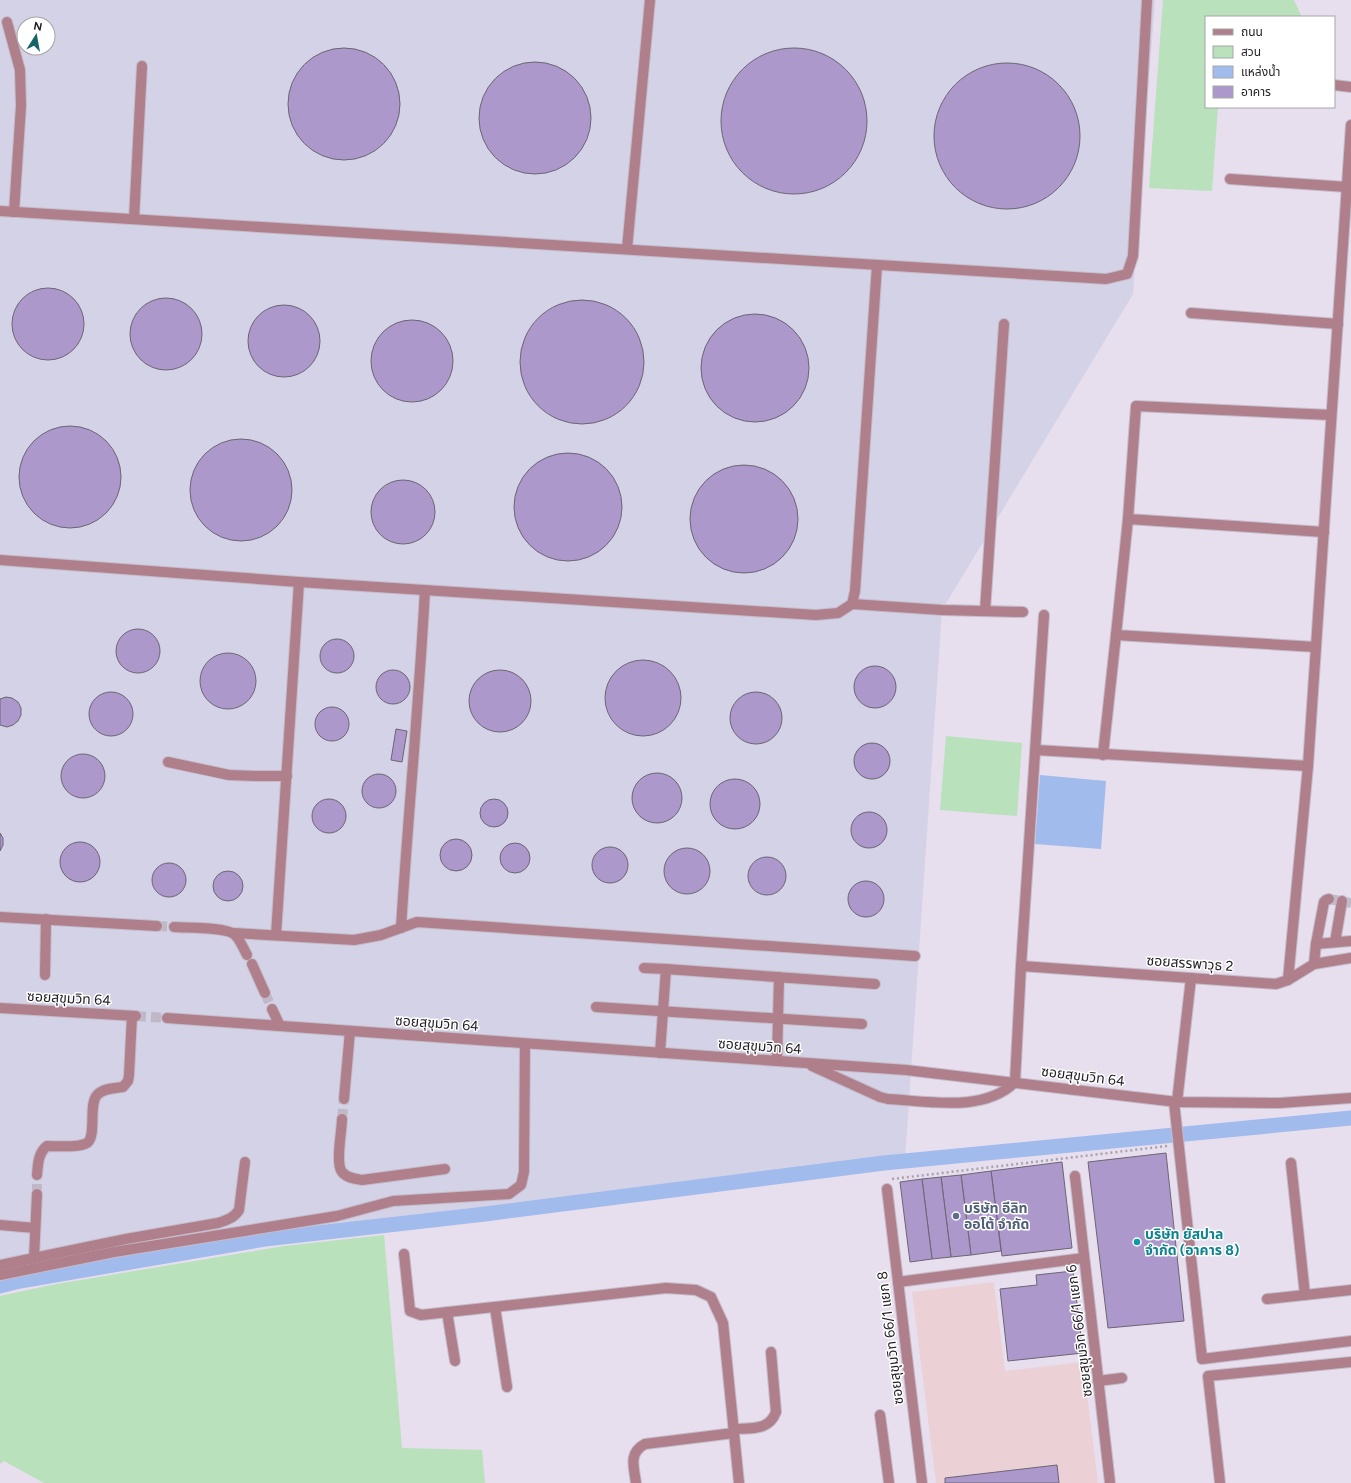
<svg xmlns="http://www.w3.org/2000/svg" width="1351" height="1483" font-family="Figtree,'Noto Sans Thai',sans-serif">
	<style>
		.commercial { fill: #ebd1d6 }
		.industrial { fill: #d4d2e7; fill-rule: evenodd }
		.green { fill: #b9e1bb }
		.water { fill: #a1bbed }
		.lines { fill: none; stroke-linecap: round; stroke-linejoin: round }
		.canal { stroke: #a1bbed; stroke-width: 15 }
		.building { fill: #ad98cc; stroke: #6b6573 }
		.minor-tunnel { stroke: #c0b8c6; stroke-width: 10; stroke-dasharray: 10 5; stroke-linecap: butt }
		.minor-casing { stroke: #c4bcca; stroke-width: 12 }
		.path { stroke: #a9a2ae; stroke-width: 2.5; stroke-dasharray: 2 3; stroke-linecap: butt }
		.minor { stroke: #af7f8b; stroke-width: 10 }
		.service-dot { fill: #5c6f8a; stroke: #fff; stroke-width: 1.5 }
		.culture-dot { fill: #0f9aa8; stroke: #fff; stroke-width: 1.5 }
		.labels { text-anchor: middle; stroke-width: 3; stroke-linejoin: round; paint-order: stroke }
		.street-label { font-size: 14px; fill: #242126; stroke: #fff }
		.service-label { font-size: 14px; font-weight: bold; fill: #4e5e75; stroke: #fff; text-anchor: start }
		.culture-label { font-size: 14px; font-weight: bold; fill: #0d838f; stroke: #fff; text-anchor: start }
	</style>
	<rect width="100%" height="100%" fill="#e7deee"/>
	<polygon class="commercial" points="994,1282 1005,1371 1083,1362 1098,1483 936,1483 912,1292"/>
	<path class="industrial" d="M0,0H1155L1133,294L942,610L905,1159L374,1219L97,1266L0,1287ZM24,24H48V48H24Z"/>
	<g class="green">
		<polygon points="1163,0 1294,0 1301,15 1301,17 1206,17 1206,107 1218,107 1212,191 1149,188"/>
		<polygon points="946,736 1022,743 1017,816 940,810"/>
		<polygon points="384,1235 402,1448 482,1450 485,1483 44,1483 4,1461 0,1464 0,1296 51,1285 284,1246"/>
	</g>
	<polygon class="water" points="1040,775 1106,781 1101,849 1035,844"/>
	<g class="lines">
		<polyline class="canal" points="0,1286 20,1281 265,1239 485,1214 884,1163 1351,1118"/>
	</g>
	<g class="building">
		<circle cx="794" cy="121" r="73"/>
		<circle cx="344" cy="104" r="56"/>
		<circle cx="535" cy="118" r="56"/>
		<circle cx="1007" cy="136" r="73"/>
		<circle cx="48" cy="324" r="36"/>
		<circle cx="166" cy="334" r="36"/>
		<circle cx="582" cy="362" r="62"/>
		<circle cx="284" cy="341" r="36"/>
		<circle cx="755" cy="368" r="54"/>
		<circle cx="412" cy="361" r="41"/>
		<circle cx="70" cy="477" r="51"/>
		<circle cx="241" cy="490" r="51"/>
		<circle cx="568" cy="507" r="54"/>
		<circle cx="744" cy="519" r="54"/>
		<circle cx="403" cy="512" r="32"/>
		<circle cx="138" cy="651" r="22"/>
		<circle cx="337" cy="656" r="17"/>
		<circle cx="228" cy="681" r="28"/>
		<circle cx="643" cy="698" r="38"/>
		<circle cx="875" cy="687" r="21"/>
		<circle cx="393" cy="687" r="17"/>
		<circle cx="500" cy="701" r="31"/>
		<circle cx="756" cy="718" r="26"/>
		<circle cx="111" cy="714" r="22"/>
		<polygon points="6,697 12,698 18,702 21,708 21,715 18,721 13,725 7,727 0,725 0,699"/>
		<circle cx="332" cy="724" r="17"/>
		<polygon points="396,729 407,731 402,762 391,760"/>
		<circle cx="872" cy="761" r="18"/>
		<circle cx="83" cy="776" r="22"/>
		<circle cx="657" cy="798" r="25"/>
		<circle cx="379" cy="791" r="17"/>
		<circle cx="735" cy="804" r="25"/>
		<circle cx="494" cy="813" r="14"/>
		<circle cx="329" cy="816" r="17"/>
		<circle cx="869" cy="830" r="18"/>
		<polygon points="0,833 3,838 3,845 0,851"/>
		<circle cx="456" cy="855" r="16"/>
		<circle cx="80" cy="862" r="20"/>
		<circle cx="515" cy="858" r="15"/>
		<circle cx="610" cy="865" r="18"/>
		<circle cx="687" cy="871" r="23"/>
		<circle cx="767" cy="876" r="19"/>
		<circle cx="169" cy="880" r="17"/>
		<circle cx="228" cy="886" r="15"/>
		<circle cx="866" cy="899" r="18"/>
		<polygon points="1166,1153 1184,1321 1108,1328 1088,1162"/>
		<polygon points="1062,1162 1072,1248 1002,1256 991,1171"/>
		<polygon points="991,1171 1001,1251 971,1255 961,1175"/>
		<polygon points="961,1175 971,1255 951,1257 941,1177"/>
		<polygon points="941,1177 951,1257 932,1259 922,1179"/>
		<polygon points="922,1179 932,1259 910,1262 900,1182"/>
		<polygon points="1073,1271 1083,1353 1008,1361 1000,1289 1037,1285 1036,1275"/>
		<polygon points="1057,1465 1059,1483 945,1483 945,1478"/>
	</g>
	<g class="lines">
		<g class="minor-tunnel">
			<polyline points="1329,899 1351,903"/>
			<polyline points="157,926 174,927"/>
			<polyline points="265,993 272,1009"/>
			<polyline points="136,1016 167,1018"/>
			<polyline points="342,1119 344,1099"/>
			<polyline points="37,1194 37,1175"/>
		</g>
		<defs>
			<g id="minor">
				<polyline points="7,22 20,70 21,106 14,212"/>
				<polyline points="1334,85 1351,87"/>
				<polyline points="1230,179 1347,187"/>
				<polyline points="0,211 1106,279 1127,274 1133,256 1147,0"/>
				<polyline points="134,219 142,66"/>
				<polyline points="627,249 650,0"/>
				<polyline points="1191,313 1338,324"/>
				<polyline points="1128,519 1116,635 1316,647"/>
				<polyline points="1324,532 1128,519 1136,406 1331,415"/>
				<polyline points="0,560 299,582 816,615 838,613 852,604 942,610 1023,612"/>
				<polyline points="852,604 855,591 877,265"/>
				<polyline points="985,611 1004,324"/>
				<polyline points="1036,750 1308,766"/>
				<polyline points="1103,755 1116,635"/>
				<polyline points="168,762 229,775 255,776 287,776"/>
				<polyline points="0,917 157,926"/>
				<path d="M174,927C187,928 225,927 234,934C240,939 243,948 247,955"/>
				<path d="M401,928C408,815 419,703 425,590"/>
				<polyline points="233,933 354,940 381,935 417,922 915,956"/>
				<polyline points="276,935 299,582"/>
				<polyline points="1335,942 1342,901"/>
				<polyline points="1316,944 1351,941"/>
				<polyline points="252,964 265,993"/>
				<polyline points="1314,964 1316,944 1324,902 1326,900 1329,899"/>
				<polyline points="1021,966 1276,984 1288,980 1314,964 1351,958"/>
				<polyline points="644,968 666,969 660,1053"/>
				<polyline points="666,969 875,984"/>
				<polyline points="45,975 46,919"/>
				<polyline points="1288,980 1308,766 1351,125"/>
				<polyline points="596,1007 862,1024"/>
				<polyline points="0,1008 136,1016"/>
				<polyline points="272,1009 280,1026"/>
				<polyline points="167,1018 906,1070 1177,1102 1279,1103 1351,1098"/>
				<polyline points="777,1061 779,977"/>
				<path d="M812,1066L880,1097L888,1099C927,1101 984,1113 1015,1082L1021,966L1044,615"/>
				<polyline points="344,1099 350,1031"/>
				<polyline points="1174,1102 1202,1359 1351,1341"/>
				<polyline points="1177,1102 1191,978"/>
				<path d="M342,1119C342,1131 335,1163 342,1172C347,1178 355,1179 362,1180L445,1169"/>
				<polyline points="1291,1163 1305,1295"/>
				<path d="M37,1175C38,1164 38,1153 47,1146C56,1146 79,1148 87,1143C97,1136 88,1105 97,1095C103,1088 115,1088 123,1087L128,1081L129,1075L132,1016"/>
				<polyline points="1075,1176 1110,1483"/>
				<polyline points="887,1189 922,1483"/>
				<polyline points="0,1225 35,1228"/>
				<polyline points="404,1254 410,1311 421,1315 666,1288 696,1290 711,1297 723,1323 739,1483"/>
				<path d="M34,1258L126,1239L218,1223C227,1220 234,1218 239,1210L245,1162"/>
				<polyline points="0,1265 34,1258 37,1194"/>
				<polyline points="0,1275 114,1252 337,1216 393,1201 509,1194 521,1185 524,1172 525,1044"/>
				<polyline points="898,1282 1084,1258"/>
				<polyline points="1267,1299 1351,1290"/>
				<polyline points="495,1307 507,1387"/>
				<polyline points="447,1312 455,1361"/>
				<polyline points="1098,1381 1122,1378"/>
				<polyline points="880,1415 889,1483"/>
				<path d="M734,1429C751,1428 769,1431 776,1412L771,1352"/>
				<path d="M636,1483C634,1467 628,1453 645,1444L734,1433"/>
				<polyline points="1220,1483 1208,1376 1351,1362"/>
			</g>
		</defs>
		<use href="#minor" class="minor-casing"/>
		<polyline class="path" points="892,1179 1167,1146"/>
		<use href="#minor" class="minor"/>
	</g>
	<circle class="service-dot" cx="956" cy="1216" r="4"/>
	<circle class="culture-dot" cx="1137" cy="1242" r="4"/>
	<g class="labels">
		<g class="street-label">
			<text transform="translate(1190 963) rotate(4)" y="5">ซอยสรรพาวุธ 2</text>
			<text transform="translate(69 998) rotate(3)" y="5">ซอยสุขุมวิท 64</text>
			<text transform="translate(437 1023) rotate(4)" y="5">ซอยสุขุมวิท 64</text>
			<text transform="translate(760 1046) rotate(4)" y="5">ซอยสุขุมวิท 64</text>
			<text transform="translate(1083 1076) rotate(7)" y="5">ซอยสุขุมวิท 64</text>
			<text transform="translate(1079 1331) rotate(-97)" y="5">ซอยสุขุมวิท 66/1 แยก 6</text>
			<text transform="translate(890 1338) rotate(-97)" y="5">ซอยสุขุมวิท 66/1 แยก 8</text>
		</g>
		<g class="service-label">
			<text x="964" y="1213">บริษัท อีลิท<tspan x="964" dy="16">ออโต้ จำกัด</tspan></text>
		</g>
		<g class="culture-label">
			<text x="1145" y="1239">บริษัท ยัสปาล<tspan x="1145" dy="16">จำกัด (อาคาร 8)</tspan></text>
		</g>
	</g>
	<rect x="1205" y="16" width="130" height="92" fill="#ffffff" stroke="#a7a6a8"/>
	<rect x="1213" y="29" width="20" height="6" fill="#af7f8b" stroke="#a7a6a8"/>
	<text x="1241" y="36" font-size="12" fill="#242126">ถนน</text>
	<rect x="1213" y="46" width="20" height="12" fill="#b9e1bb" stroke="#a7a6a8"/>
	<text x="1241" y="56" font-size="12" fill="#242126">สวน</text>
	<rect x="1213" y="66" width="20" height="12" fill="#a1bbed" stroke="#a7a6a8"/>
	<text x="1241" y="76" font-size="12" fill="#242126">แหล่งน้ำ</text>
	<rect x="1213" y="86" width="20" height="12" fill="#ad98cc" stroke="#a7a6a8"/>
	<text x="1241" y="96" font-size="12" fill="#242126">อาคาร</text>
	<g transform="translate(36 36) rotate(11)"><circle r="19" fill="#ffffff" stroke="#a7a6a8"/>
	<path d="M0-3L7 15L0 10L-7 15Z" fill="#156467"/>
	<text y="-6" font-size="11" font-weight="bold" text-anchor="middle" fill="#242126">N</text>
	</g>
</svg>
